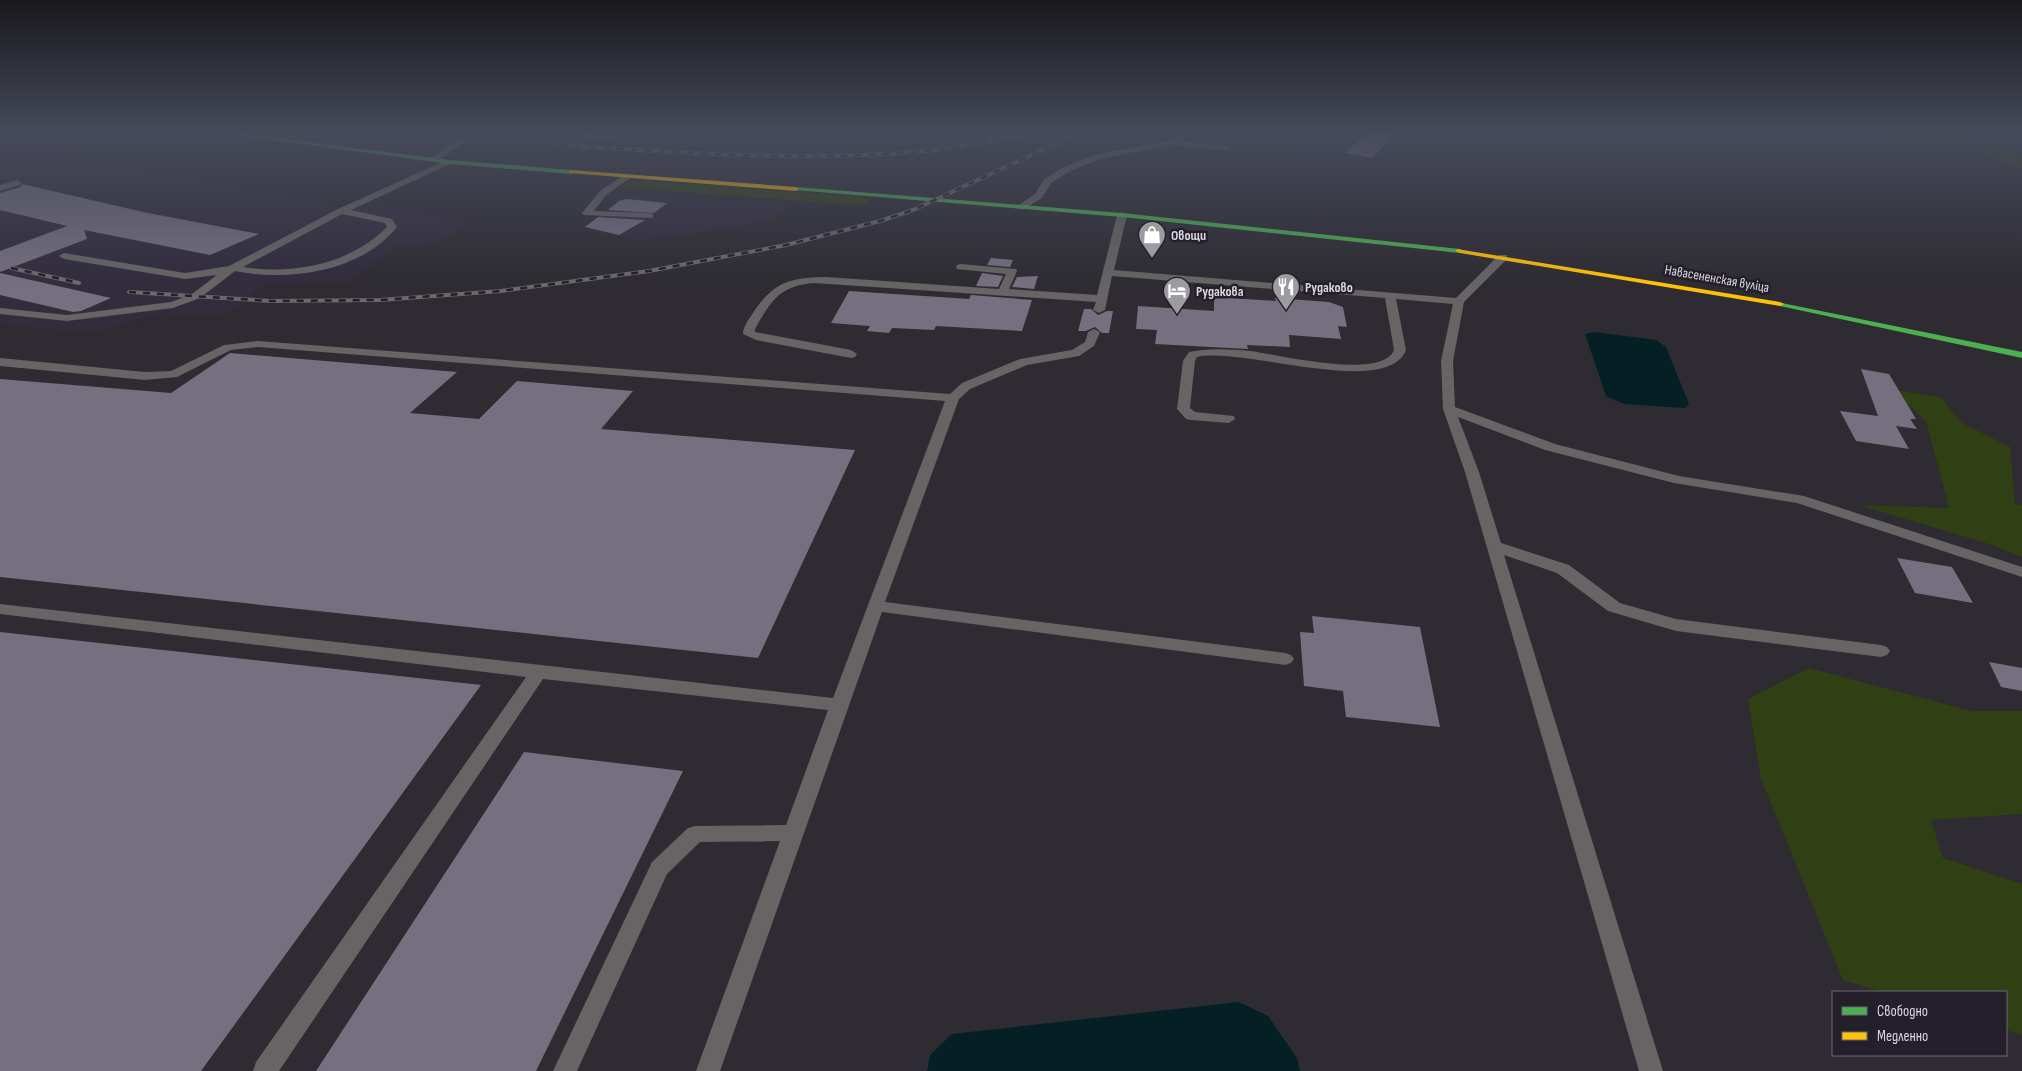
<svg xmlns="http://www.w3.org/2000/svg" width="2022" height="1071" font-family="'Sofia Sans Condensed',sans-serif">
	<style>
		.built { fill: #322c3d }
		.green { fill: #313f14 }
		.water { fill: #042024 }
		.building { fill: #756f7f }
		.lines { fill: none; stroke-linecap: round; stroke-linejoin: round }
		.lane { fill: #666464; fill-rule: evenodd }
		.fast { fill: #4caf50; fill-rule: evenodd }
		.slow { fill: #ffc107; fill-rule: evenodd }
		.rail-casing { stroke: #6b696b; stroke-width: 4 }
		.rail { stroke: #231f2b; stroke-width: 2.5; stroke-dasharray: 7; stroke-linecap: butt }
		.labels { text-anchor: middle; stroke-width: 5; stroke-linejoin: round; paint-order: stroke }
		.far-poi-label { font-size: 14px; font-weight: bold; fill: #d9d6df; stroke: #231f2b; text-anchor: start }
		.far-street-label { font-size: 14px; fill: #d9d6df; stroke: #231f2b }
	</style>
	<rect width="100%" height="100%" fill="#2e2b32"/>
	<g class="built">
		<polygon points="364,133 869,133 846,154 785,155 778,162 773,163"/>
		<polygon points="1177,133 1410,133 1376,161"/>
		<polygon points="0,137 337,208 354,201 468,222 436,244 396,247 347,283 265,284 222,317 161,313 92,333 0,324"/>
		<polygon points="620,194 788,205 765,222 639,241 586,228 600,221 596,219 606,212"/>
	</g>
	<g class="green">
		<polygon points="1883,133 1949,133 1964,140 1942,147 1905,141"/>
		<polygon points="1987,147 2022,154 2022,169 1999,159 1972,151"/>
		<polygon points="648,181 864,197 869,201 866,204 851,205 620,187 622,183"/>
		<polygon points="1869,386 1940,397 1962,423 2010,447 2015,504 2022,505 2022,557 1989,544 1859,505 1949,508 1926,421 1910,406 1874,399"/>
		<polygon points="1809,668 1972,711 2022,711 2022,814 1931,820 1943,858 2022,884 2022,1035 2006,1030 2006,992 1882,992 1843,980 1761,779 1748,699"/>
	</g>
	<g class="water">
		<polygon points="1594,332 1656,340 1666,347 1689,404 1685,408 1624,404 1606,396 1585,334"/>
		<polygon points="1239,1002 1268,1016 1297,1058 1300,1071 927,1071 930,1055 952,1034"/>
	</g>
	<g class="building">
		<polygon points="1366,133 1396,133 1372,158 1346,153"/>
		<polygon points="22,184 148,213 259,234 210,255 84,230 87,239 0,272 0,251 67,226 0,210 0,193 21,187"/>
		<polygon points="626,199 667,203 654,213 608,210 619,201"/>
		<polygon points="598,217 645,220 619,235 585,227"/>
		<polygon points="991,258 1013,260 1010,267 987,265"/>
		<polygon points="0,273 111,298 81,311 73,312 0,295"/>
		<polygon points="982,273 1003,276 998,287 976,286"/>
		<polygon points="1038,276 1034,289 1012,287 1017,277"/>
		<polygon points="849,291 969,299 971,295 1032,300 1022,331 936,326 934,330 892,328 889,333 867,331 870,326 831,323"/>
		<polygon points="1214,297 1276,301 1275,298 1329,302 1343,307 1347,327 1338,326 1341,339 1289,335 1290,347 1247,345 1248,349 1155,344 1157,330 1136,329 1138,306 1214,311"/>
		<polygon points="1084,309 1091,309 1098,315 1107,311 1113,311 1109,333 1102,333 1095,327 1086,331 1078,331"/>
		<polygon points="230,353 457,372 410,413 479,419 517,381 633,391 601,429 855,450 758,658 0,577 0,379 171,393"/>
		<polygon points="1861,369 1889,374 1916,419 1910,419 1917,429 1896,426 1909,449 1856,441 1840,411 1878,416"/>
		<polygon points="1897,558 1952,567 1973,603 1915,593"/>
		<polygon points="1312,616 1420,627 1440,727 1346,717 1343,691 1304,686 1300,632 1314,633"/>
		<polygon points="0,632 481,685 201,1071 0,1071"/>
		<polygon points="1989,662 2022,668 2022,691 2001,687"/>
		<polygon points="524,752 683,771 536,1071 316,1071"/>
	</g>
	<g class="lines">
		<g class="lane">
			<polygon points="471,133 480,133 474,136 471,136"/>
			<polygon points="579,133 608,136 612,138 608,140 584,138 581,138"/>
			<polygon points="1182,133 1191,133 1179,141 1226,146 1230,148 1226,150 1170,145 1100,159 1072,170 1051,183 1042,198 1024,209 1018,209 1016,207 1035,194 1044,179 1066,166 1098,154 1168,141"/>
			<polygon points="458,139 465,141 437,162 431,162 431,158"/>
			<path d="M447,160L454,162L351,210L392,219L397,227C361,272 288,282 235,271L200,298L173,308L67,321L0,314V308L67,315L171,302L192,294L217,275L185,279L64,259L59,256L64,253L185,273L229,266L338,209ZM342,214L385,223L387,227C350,264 294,275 243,267Z"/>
			<polygon points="627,173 631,176 630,178 606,195 594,211 650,213 653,214 653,218 584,215 582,213 600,191"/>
			<polygon points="17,180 21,183 20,185 0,191 0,185"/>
			<path d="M1122,212L1127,215L1114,270L1456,298L1499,255H1507V259L1464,302L1453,361L1455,407L1555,444L1679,476L1804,496L2022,567V577L1797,503L1674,483L1545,450L1458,417L1479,472L1501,543L1569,565L1620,603L1676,619L1881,645L1887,647L1890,651L1887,655L1881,657L1676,631L1608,611L1557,573L1504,555L1663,1071H1639L1465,472L1443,409L1441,361L1453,304L1396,299L1406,350C1387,399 1241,346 1197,357L1195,361L1190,408L1195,412L1234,416L1235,419L1229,423L1191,420L1186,419L1177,409L1183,361L1189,352C1208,348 1230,349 1250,351C1277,354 1382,381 1394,350L1385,298L1112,276L1105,310L1099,313L1093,310L1096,302L814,283C779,286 771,301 755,329V332L851,350L857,354L855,357L851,358L756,340L743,334C743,326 749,319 753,313C773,282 791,277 827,277L999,289L1006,274L957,269L956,267L957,265L961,264L1016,269L1017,271L1009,289L1097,295L1117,215Z"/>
			<polygon points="1094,329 1100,332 1094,346 1079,356 1027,365 970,389 959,399 885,602 1285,653 1291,655 1294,659 1291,663 1285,665 882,612 720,1071 696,1071 780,841 700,842 667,874 577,1071 553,1071 652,862 688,828 695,826 786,825 828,710 543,679 279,1071 253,1071 256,1062 526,677 0,614 0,604 833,698 945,401 258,347 231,350 177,377 145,380 0,366 0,358 145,372 171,371 224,345 258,341 950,394 962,383 1020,359 1072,350 1085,342 1088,332"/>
		</g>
		<g class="fast">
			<polygon points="221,133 237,133 450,160 571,170 574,172 571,174 450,164"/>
			<polygon points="796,187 1122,213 1460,249 1464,251 1460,253 1122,217 794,190 794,188"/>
			<polygon points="1777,302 2022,352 2022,358 1780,306 1776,304"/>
		</g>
		<g class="slow">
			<polygon points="571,170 796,187 799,189 796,191 569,173 569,171"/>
			<polygon points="1457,249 1780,302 1784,304 1780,306 1460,253 1456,251"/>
		</g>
		<defs>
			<g id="rail">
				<path d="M561,145C679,153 798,161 916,152C957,148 996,141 1036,133"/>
				<polyline points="11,268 79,283"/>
				<polyline points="129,292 271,301 380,300 501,291 649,271 786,245 880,221 913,210 1079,133"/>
			</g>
		</defs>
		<use href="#rail" class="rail-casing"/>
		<use href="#rail" class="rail"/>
	</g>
	<linearGradient id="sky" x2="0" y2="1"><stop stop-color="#19181c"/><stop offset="0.47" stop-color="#464a5a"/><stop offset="1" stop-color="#464a5a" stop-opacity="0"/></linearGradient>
	<rect width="2022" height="283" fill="url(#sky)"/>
	<defs>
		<symbol id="shop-pin" viewBox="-11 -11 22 30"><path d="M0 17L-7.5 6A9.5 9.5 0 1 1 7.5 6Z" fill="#9d9aa2" stroke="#231f2b"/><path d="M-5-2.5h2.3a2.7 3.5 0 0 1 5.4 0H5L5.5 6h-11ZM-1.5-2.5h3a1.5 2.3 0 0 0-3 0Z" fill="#fff"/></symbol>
		<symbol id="restaurant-pin" viewBox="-11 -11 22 30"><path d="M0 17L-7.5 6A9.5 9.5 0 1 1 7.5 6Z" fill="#9d9aa2" stroke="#231f2b"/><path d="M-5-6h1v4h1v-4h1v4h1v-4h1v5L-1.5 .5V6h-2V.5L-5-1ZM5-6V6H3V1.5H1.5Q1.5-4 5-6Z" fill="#fff"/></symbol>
		<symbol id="hotel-pin" viewBox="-11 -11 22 30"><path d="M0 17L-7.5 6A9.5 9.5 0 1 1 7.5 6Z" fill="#9d9aa2" stroke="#231f2b"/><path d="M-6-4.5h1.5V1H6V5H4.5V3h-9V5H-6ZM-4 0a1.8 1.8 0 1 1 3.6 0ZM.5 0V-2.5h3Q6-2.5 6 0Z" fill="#fff"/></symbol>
	</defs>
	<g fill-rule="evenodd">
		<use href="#shop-pin" x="1136" y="219" width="32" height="43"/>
		<use href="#restaurant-pin" x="1270" y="271" width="32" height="43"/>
		<use href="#hotel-pin" x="1161" y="275" width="32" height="43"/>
	</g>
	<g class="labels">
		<g class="far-poi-label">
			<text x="1171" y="240">Овощи</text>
			<text x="1305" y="292">Рудаково</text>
			<text x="1196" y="296">Рудакова</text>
		</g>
		<g class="far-street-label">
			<text transform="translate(1717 278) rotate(10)" y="5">Навасененская вуліца</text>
		</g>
	</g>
	<rect x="1832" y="991" width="175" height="65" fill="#231f2b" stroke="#6c6873"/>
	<rect x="1842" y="1007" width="25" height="8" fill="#4caf50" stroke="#6c6873"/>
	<text x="1877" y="1016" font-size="15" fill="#d9d6df">Свободно</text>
	<rect x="1842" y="1032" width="25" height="8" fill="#ffc107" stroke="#6c6873"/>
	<text x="1877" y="1041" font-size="15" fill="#d9d6df">Медленно</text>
</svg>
